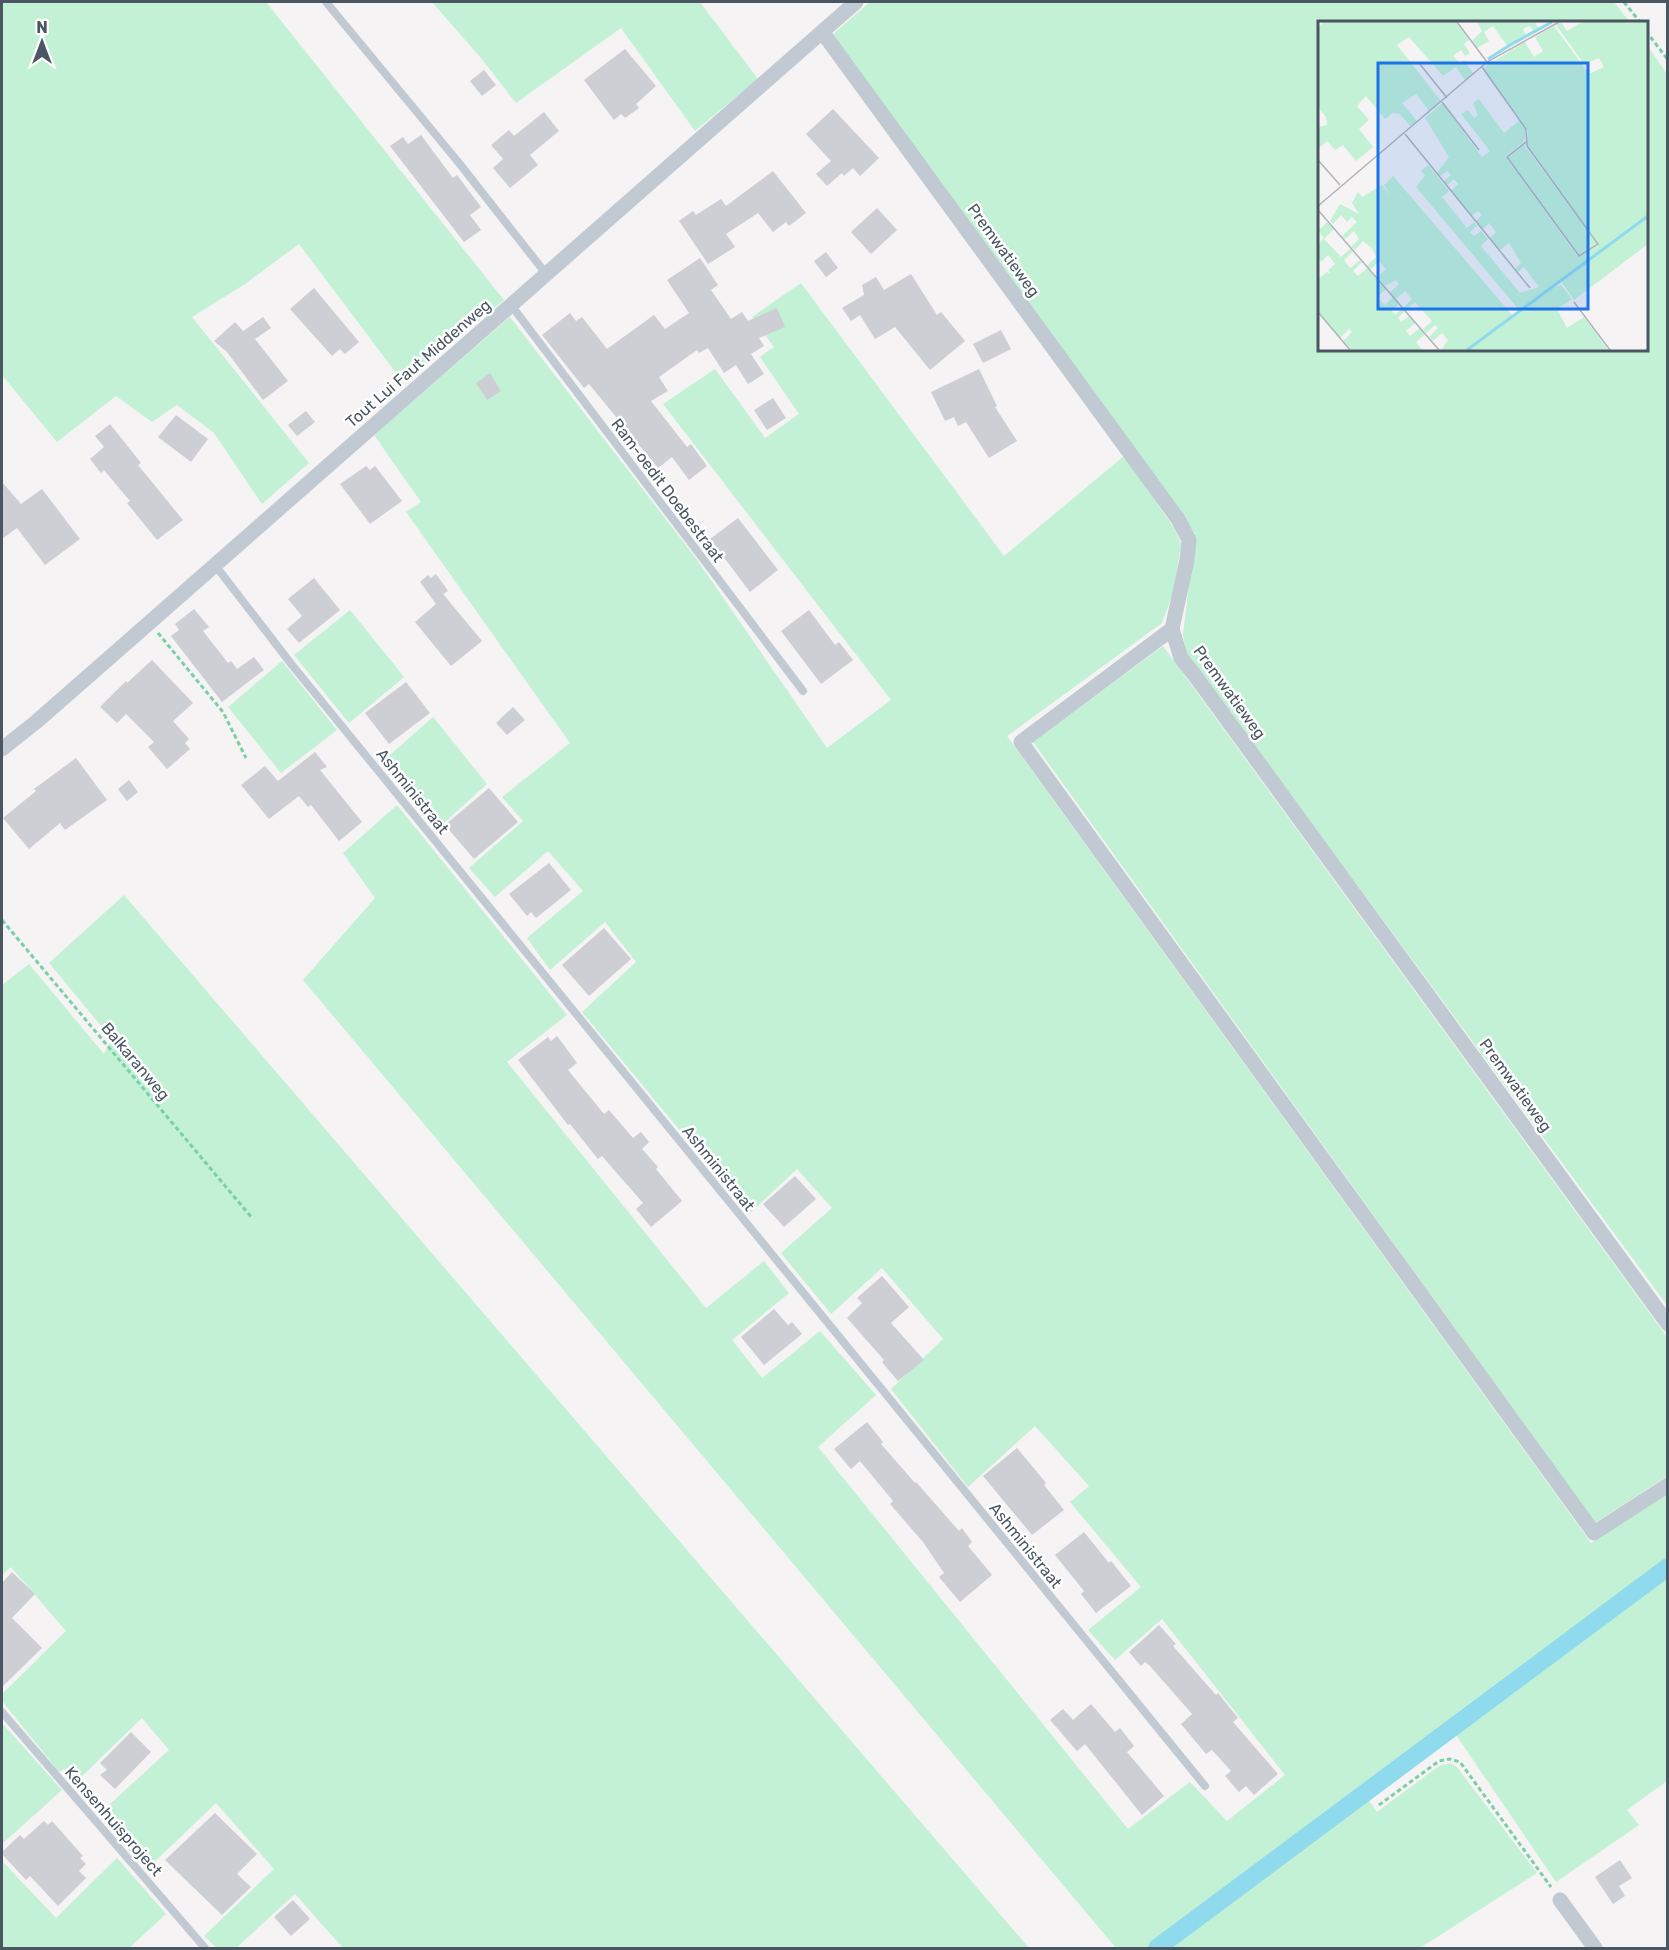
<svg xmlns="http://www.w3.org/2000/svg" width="1669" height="1950" font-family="Rubik,sans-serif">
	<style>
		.green { fill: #c3f1d5 }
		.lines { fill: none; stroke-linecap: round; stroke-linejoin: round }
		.canal { stroke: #90daee; stroke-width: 18 }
		.building { fill: #cdcfd5 }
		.path { stroke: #7ad0a6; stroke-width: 3; stroke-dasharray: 4.5 3; stroke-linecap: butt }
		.service { stroke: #c1cad2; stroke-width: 8 }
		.minor { stroke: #c1cad2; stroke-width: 15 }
		.labels { text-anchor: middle; stroke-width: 5; stroke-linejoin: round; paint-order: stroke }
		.street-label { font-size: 16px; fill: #4a5661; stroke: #fff }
		.inset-river { fill: none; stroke: #90daee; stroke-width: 3 }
		.inset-road { fill: none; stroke: #b1b4b9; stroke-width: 1.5 }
		.view { fill: #1a73e8; fill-opacity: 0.15; stroke: #1a73e8; stroke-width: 3 }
		.inset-edge { fill: none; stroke: #4a5661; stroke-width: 3 }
	</style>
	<rect width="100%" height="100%" fill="#f5f3f3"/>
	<g class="green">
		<polygon points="2,2 266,2 504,300 403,382 299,244 245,284 192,317 309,463 262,504 214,433 177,405 152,422 116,396 57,442 2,375"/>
		<polygon points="432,2 700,2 758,79 695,131 621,28 516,103 481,58"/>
		<polygon points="870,2 1614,2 1630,22 1320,22 1320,350 1646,350 1647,45 1667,74 1667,1305 1186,653 1183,635 1195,534 832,35"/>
		<polygon points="801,283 1004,556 1124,456 1174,528 1181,544 1174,590 1162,623 1007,736 1591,1543 1667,1494 1667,1781 1627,1810 1639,1825 1556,1882 1452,1729 1365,1795 1377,1812 1439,1766 1450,1763 1457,1767 1537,1873 1420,1948 1116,1948 303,980 375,898 343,853 397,805 567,1015 507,1062 706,1308 764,1261 789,1293 732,1340 762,1378 820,1331 876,1395 818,1447 1128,1829 1190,1782 1227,1821 1285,1775 1162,1619 1115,1660 1088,1630 1141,1587 1070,1502 1089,1486 1035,1426 968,1487 891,1389 943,1339 882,1268 831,1314 781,1253 832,1208 797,1169 749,1214 582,1012 636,962 605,922 550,970 527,938 583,891 548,851 495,897 469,868 523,821 502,797 570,743 406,512 421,502 374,435 510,317 695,557 827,748 891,700 663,404 715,369 765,438 799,414 760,357 774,347 752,317"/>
		<polygon points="350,610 404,677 349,723 294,655"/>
		<polygon points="1163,646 1667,1337 1667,1476 1595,1523 1033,742"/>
		<polygon points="282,661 337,730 281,773 228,707"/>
		<polygon points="433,717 487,784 437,829 382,762"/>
		<polygon points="124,895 1029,1948 343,1948 295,1894 236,1948 217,1948 204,1936 274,1869 216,1803 146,1870 98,1815 169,1750 142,1718 78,1780 64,1769 59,1772 2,1701 2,1694 66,1631 11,1567 2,1575 2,985 29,964 104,1054 112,1039 49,963"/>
		<polygon points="2,1723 62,1790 2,1844"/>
		<polygon points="117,1858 166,1914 129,1948 2,1948 2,1861 56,1918"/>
	</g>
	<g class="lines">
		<polyline class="canal" points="1157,1948 1668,1567"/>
	</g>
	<g class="building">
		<polygon points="625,49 656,86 636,104 639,108 625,118 621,114 614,120 584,80"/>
		<polygon points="484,70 496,85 482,96 470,81"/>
		<polygon points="833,109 879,158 860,176 853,168 844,176 842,173 827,186 816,174 831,161 806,134"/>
		<polygon points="544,112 559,131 530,155 538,165 510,188 493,168 503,159 491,145 509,130 514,136"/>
		<polygon points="421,135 453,178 457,175 481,207 470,215 481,230 464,242 390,146 403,137 408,144"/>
		<polygon points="773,171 806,213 789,226 786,222 773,232 758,213 726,234 735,247 708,264 679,221 693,211 696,215 721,199 726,206"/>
		<polygon points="877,208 897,230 871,254 851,232"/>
		<polygon points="826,252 838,268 826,277 814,261"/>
		<polygon points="700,258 718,285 711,290 731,319 742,312 748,321 777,308 785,327 759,338 764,346 751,354 764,374 748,384 736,365 724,373 708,348 699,353 697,350 659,377 668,391 651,401 687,447 691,444 707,466 689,480 672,457 658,468 589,384 584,388 542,335 570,313 576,321 582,317 607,349 654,315 665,329 689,313 667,280"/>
		<polygon points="911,274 937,315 941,312 965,341 930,370 895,327 875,339 860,315 851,321 842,308 864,295 862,285 876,277 884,290"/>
		<polygon points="314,288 359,342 345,354 340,349 332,356 290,309"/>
		<polygon points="263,317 271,328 255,339 288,381 263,400 227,352 214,341 235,322 243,331"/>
		<polygon points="1001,330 1011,349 983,363 973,344"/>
		<polygon points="979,369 997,406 995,407 1017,441 989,458 966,422 958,426 954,417 945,421 931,392"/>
		<polygon points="490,373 501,391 487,400 476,383"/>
		<polygon points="773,398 786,418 767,430 754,410"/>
		<polygon points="306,411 315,422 297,436 288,425"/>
		<polygon points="176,415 208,439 191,462 158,437"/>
		<polygon points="110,424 141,463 138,465 183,520 157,540 127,503 130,501 104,470 101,473 90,459 104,447 95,436"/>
		<polygon points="366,466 370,470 375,466 402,501 370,524 340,484"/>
		<polygon points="2,482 21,504 42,489 80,539 45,565 17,528 2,539"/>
		<polygon points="738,518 778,570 750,592 710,539"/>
		<polygon points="436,574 448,591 443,594 482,641 451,666 415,622 436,604 420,582 428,575 431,578"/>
		<polygon points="314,578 340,610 299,643 287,629 302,616 288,599"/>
		<polygon points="194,609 209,627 203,631 228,663 231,661 237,669 254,657 264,670 222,702 171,636 179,630 175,624"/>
		<polygon points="809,610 835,645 839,642 853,660 821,684 781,631"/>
		<polygon points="152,660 193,703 173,721 189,739 185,743 190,749 167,769 148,747 154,742 126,714 117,723 100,707 126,681 127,683"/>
		<polygon points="406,682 430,713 389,744 365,713"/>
		<polygon points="513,707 525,720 507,735 496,723"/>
		<polygon points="315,752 327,767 320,770 362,822 339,841 311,805 308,807 299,796 269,819 241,785 265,766 278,781"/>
		<polygon points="76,758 107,800 65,830 60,823 29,849 3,818 36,791 34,789"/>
		<polygon points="129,780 138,792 127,801 118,789"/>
		<polygon points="489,788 518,822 474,859 445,825"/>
		<polygon points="549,863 571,890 536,918 531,912 527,916 509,894"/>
		<polygon points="604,928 631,959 589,996 562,965"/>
		<polygon points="557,1036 577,1063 568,1070 604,1114 609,1110 633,1138 641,1132 649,1142 642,1149 658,1167 656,1169 682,1201 651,1227 636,1209 643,1203 602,1156 598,1159 570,1124 568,1125 518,1060 548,1037 551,1041"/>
		<polygon points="795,1176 816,1199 784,1227 763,1204"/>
		<polygon points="882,1276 909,1307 891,1323 924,1360 898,1381 882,1362 884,1360 847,1318 862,1303 857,1298"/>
		<polygon points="774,1309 788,1325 792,1322 802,1334 764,1365 741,1337"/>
		<polygon points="867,1422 883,1442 881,1444 915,1483 916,1482 959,1531 962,1528 972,1542 968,1546 992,1575 960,1602 939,1577 944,1573 923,1542 890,1504 893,1501 860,1461 851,1469 834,1449"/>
		<polygon points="1017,1448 1046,1483 1044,1485 1064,1510 1032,1535 983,1476"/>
		<polygon points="1084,1532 1109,1563 1111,1561 1131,1586 1096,1613 1081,1594 1084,1591 1055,1555"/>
		<polygon points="12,1572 35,1594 12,1618 42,1648 2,1687 2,1583"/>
		<polygon points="1159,1625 1176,1644 1173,1646 1216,1695 1218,1693 1238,1718 1233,1722 1278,1774 1254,1795 1246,1786 1239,1792 1225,1776 1231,1771 1212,1750 1206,1754 1181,1724 1192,1714 1150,1666 1145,1662 1141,1666 1129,1652"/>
		<polygon points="1091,1704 1115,1732 1120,1728 1134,1746 1127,1752 1164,1796 1142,1815 1085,1744 1077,1751 1050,1720 1063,1709 1073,1720"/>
		<polygon points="131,1732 151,1752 115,1789 100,1775 107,1770 100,1763"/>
		<polygon points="215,1813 257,1854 237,1874 251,1887 222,1915 165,1860"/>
		<polygon points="44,1821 48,1825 52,1821 83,1856 80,1858 86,1864 79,1871 86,1878 58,1906 30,1876 26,1880 2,1854 2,1852 20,1835 24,1839"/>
		<polygon points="1620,1860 1632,1878 1619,1886 1625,1896 1613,1904 1595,1877"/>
		<polygon points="293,1900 310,1919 291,1936 274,1917"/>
	</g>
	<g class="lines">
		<g class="path">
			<polyline points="1624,2 1640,22"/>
			<polyline points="1646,31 1668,60"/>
			<polyline points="158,633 223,712 246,758"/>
			<polyline points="2,920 252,1218"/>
			<polyline points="1379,1805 1439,1761 1450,1759 1460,1762 1551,1887"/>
		</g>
		<g class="service">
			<polyline points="326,2 459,163 547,275"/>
			<polyline points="511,305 803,691"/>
			<polyline points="215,565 292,665 1205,1786"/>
			<polyline points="2,1712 205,1948"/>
		</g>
		<g class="minor">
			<polyline points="823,33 1178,519 1189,540 1187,560 1172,629 1181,658 1196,677 1668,1324"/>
			<polyline points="1172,629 1021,742 1594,1533 1668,1485"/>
			<polyline points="2,749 36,722 149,623 856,2"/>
			<polyline points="1560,1900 1595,1948"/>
		</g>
	</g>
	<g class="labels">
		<g class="street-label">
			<text transform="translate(1004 250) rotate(54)" y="6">Premwatieweg</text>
			<text transform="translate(418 363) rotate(-41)" y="6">Tout Lui Faut Middenweg</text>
			<text transform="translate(668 490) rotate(53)" y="6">Ram-oedit Doebestraat</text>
			<text transform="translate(1230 692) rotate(54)" y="6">Premwatieweg</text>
			<text transform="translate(413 791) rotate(51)" y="6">Ashministraat</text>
			<text transform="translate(136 1061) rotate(50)" y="6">Balkaranweg</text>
			<text transform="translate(1516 1085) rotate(54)" y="6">Premwatieweg</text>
			<text transform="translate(719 1168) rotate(51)" y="6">Ashministraat</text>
			<text transform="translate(1026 1545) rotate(51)" y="6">Ashministraat</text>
			<text transform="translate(114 1821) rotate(49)" y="6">Kensenhuisproject</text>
		</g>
	</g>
	<g transform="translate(1318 21)">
		<rect width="330" height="330" fill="#f5f3f3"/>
		<path d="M6,1H138L151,19L146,23L152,32L147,35L143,29L135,35L142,42L146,39L155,52L147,59L138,46L125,55L91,16L79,24L123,80L111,90L98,73L84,82L99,100L93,106L82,93L74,92L67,98L48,75L39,85L51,99L41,108L55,126L38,140L25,124L17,129L9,120L0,128V106L9,104L8,96L0,86V6ZM159,1H217L221,8L216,11L212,5L205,8L208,15L190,26L175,5L166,11L171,20L159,27L154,20L164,10ZM243,1L249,10L264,1H330V223L256,279L243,260L232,268L243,264L254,278L239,288L249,307L266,296L290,329H123L130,319L124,312L115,320L111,316L120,307L117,304L108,312L105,308L114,300L97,281L88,289L86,286L94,278L87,270L78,278L72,271L81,263L78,259L67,265L60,256L68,248L61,240L53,248L49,245L58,236L54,227L45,220L37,229L33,226L41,218L36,210L27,218L24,215L39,201L34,196L29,201L23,194L15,203L12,200L22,183L41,193L34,182L40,171L44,176L64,164L73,175L66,164L75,155L195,295L202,290L98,166L107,155L103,150L110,144L131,170L124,176L149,207L156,201L159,205L152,211L156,215L163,210L170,218L163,225L202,272L221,266L206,246L200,251L197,248L203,242L191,222L182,229L172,217L178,211L171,202L165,208L158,200L164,194L160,190L154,195L133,170L140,163L136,158L129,164L126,160L133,154L129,150L122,155L119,152L131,136L107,97L124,82L164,136L172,130L143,93L150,89L156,97L160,94L155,82L161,78L186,112L201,100L208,109L206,121L187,135L260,236L281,223L209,124L210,109L165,47L207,21L216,36L225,30L217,16L236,5L271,53L286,46L281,37L266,43L238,4ZM206,124L279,222L261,234L190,136ZM9,201L16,208L6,218L23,236L32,228L35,230L26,239L32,247L42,239L44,241L35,250L40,255L49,247L68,268L59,276L67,284L75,276L81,283L74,290L77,294L84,287L87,290L80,297L83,301L91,295L97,302L88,310L92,315L102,307L107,313L98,321L104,329H33L25,320L34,311L31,308L22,317L0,290V258L9,251L13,253L10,249L17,243L10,234L3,241L0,237L1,222L6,217L0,210Z" fill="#c3f1d5"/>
		<path class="inset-river" d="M192,24L234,1M170,38L192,24M149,329L330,195"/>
		<path class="inset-road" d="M139,1L169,41M101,42L129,77M164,46L208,108L209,125L280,223L261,235L189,136L208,121M124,81L161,129M87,113L212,267M0,139L22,164M0,185L169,41L241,1M0,189L121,329M256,281L292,329M0,291L32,329"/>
		<path class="view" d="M60,42H270V288H60Z"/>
		<rect width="330" height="330" class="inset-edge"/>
	</g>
	<rect width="1669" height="1950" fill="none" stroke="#4a5661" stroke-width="6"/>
	<g transform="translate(42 42)" stroke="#ffffff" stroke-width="4.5" paint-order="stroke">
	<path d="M0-4.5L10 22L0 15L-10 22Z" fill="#4a5661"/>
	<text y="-9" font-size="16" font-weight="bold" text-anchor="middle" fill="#4a5661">N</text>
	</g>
</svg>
